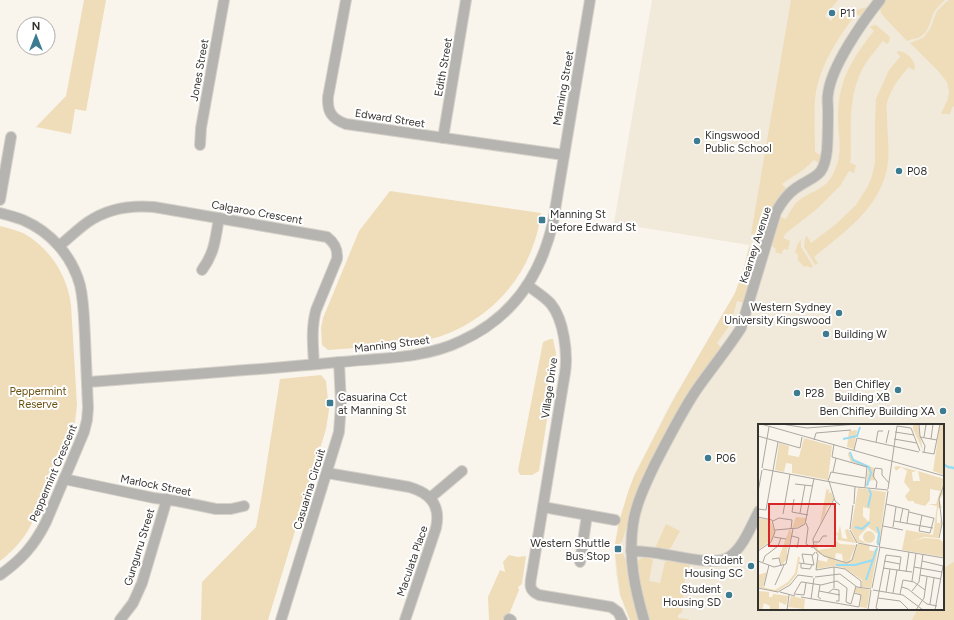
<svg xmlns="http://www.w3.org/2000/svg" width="954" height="620" font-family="Figtree,sans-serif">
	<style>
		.built { fill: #f1e9da; fill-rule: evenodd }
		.green { fill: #efddb9 }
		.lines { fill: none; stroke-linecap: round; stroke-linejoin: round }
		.stream { stroke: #97dcf6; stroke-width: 2.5 }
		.minor-casing { stroke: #d6d2ca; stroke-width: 12 }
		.minor { stroke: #b5b4b0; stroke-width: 10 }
		.poi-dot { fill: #3d7b91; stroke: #fff; stroke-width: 1.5 }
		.labels { text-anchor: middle; stroke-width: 4; stroke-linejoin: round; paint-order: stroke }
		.poi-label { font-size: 11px; fill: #353330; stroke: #fff; text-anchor: start }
		.street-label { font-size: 11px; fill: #353330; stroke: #fff }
		.park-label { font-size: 11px; fill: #6c5210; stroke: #fff }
		.inset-river { fill: none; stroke: #97dcf6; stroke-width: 2 }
		.inset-road { fill: none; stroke: #aba7a1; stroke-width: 1 }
		.view { fill: #d62828; fill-opacity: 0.15; stroke: #d62828; stroke-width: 2 }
		.inset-edge { fill: none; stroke: #353330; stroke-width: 2 }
	</style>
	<rect width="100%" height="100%" fill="#f9f5ec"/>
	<path class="built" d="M652,0H954V620H630L620,596L616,573L615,556L616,539L619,522L634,476L668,408L735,293L743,271L749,245L614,223ZM759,425H943V609H759Z"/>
	<g class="green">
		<polygon points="84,0 106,0 86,111 75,109 71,134 36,127 66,96"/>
		<path d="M791,0H838L825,16L831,21L839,10C849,13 857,10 867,7H868L862,17L856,14C837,39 818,68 815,100C814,117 815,135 815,152L822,156L819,163L814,160C805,170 793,176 782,184L787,189C773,203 769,217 764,235L751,234Z"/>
		<path d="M885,0H945C941,4 937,7 934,12C930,21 929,32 920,37C916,39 911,39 907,41L886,19L881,13L880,7Z"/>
		<polygon points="949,0 954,0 954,106 952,108 950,114 941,114 948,99 949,91 947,82 939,72 910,43 923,38 930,29 937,11 945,3"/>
		<path d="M876,25L890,37L889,42L887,44L883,41C877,49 869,57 864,66C848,94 851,126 851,157L850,163L856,165L854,173L849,171L840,186L817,209L786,233L783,238L790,241L788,250L785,249L782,251V254L775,252L776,249L771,245L778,216L786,219C789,213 792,208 796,203C811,189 825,193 835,170C836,166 839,161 839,156C841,144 838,131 838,119C838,81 851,60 874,31L870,27L871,26Z"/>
		<path d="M899,51C907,52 915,60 915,69L913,70L909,67C900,76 890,90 887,103C886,108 887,113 887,118C887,136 891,155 886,173C876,211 843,233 814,257L818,263L815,265L804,247L805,238L807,236L811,243L835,225L856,205L868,186L872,176L875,162V123L876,99L889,70L900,57V56L897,53V52Z"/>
		<path d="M390,191L541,213C539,223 538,233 534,243C518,292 475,330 424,341C411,344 398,345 385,346C366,347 347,349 328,350L322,345L321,328L323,318L359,231Z"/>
		<path d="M0,226C8,228 16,230 23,233C50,248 67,275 71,305L77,405L75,422L72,430L31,525C23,540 14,550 0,561Z"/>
		<polygon points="758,237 763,238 744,303 737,301 731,323 717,343 722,348 630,516 622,542 620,542 620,545 615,544 619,522 628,492 634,476 675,397 735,293 743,271 749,248 753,247"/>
		<path d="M801,240V247L813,266L811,268C808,266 807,265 804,267L797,259L798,258V255L795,252L798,243Z"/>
		<polygon points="550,339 553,339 556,353 555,367 539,471 532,475 520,475 518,470 543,342"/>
		<polygon points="321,375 326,381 329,410 326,429 268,620 201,620 202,582 256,527 262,494 280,379"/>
		<polygon points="666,524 680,531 670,549 666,550 657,549 656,546"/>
		<polygon points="622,552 627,563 635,605 640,620 630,620 620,594 615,553"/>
		<polygon points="509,555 518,557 526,556 522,584 518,587 519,590 510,612 504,620 489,620 488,597 500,570 505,572 503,562"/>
		<path d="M648,557L653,560L649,581L660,583L665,562L668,560L688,563L690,565L685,579L682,612L678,615V618L688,619L689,620H649C645,609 634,573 637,563C639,558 643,558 648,557Z"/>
		<polygon points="954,562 954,620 912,620 916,612 919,609 943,609 943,568"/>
	</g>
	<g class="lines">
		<polyline class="stream" points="943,464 948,467 954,468"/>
		<defs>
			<g id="minor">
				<path d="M346,0L328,97C327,112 332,119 346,124L564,155"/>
				<polyline points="443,138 466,0"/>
				<polyline points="200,145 201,128 224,0"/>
				<polyline points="0,200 11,137"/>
				<path d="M0,213C8,215 16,217 23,220C51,232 72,256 80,285C84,302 84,320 85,337C86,361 87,384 88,408L87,420L84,432L46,522C34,546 21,560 0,575"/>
				<path d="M59,246C69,238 78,229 88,222C107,209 131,205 154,207L327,237C335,243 338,249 337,259L316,310C311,328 313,346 314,364"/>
				<path d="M202,270C215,252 215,240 219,218"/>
				<path d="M527,285C535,291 545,297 551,304C564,320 568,354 565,373L532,573C530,584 528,590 539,595L611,607L618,612L622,620"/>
				<path d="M87,382C171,376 256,370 340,362C380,358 424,359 461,341C512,318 541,275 553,222L590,0"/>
				<path d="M327,473L409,487C430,493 441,505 436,528L405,620"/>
				<polyline points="64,479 154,498 177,501 216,509 231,509 244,506"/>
				<polyline points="430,498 462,471"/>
				<polyline points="543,507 615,520"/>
				<path d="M631,551C639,551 648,552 656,553C673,555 715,567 729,557C743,548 751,526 759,511"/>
				<polyline points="580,562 587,515"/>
				<polyline points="509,619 511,620"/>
				<polyline points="120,620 133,603 142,583 167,499"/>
				<polyline points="281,620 339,432 341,404 339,362"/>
				<path d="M644,620C635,589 628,557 633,524C636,503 646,483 655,464C668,439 680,415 695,392C710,370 727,350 741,328L776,212C781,203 787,194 796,188C815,175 824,178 827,150C828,137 828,123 828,110C828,105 827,99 828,94C831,67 862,22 880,0"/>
			</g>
		</defs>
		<use href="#minor" class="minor-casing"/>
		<use href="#minor" class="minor"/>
	</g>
	<g class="poi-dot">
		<circle cx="832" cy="13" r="4"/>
		<circle cx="697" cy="141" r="4"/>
		<circle cx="899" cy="171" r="4"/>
		<rect x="538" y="216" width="8" height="8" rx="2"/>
		<circle cx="839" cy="313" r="4"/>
		<circle cx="826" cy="334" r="4"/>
		<circle cx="898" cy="390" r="4"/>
		<circle cx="797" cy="393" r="4"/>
		<rect x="326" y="399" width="8" height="8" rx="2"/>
		<circle cx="943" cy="411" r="4"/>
		<circle cx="708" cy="458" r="4"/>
		<rect x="614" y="545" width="8" height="8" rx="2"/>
		<circle cx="751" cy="566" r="4"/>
		<circle cx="729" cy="595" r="4"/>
	</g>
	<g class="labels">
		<g class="poi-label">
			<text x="840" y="17">P11</text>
			<text x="705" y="139">Kingswood<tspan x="705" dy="13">Public School</tspan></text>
			<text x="907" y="175">P08</text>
			<text x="550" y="218">Manning St<tspan x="550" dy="13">before Edward St</tspan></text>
			<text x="831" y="311" text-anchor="end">Western Sydney<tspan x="831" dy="13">University Kingswood</tspan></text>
			<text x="834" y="338">Building W</text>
			<text x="890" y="388" text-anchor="end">Ben Chifley<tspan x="890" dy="13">Building XB</tspan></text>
			<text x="805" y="397">P28</text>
			<text x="338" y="401">Casuarina Cct<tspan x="338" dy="13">at Manning St</tspan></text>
			<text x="935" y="415" text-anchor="end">Ben Chifley Building XA</text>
			<text x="716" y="462">P06</text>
			<text x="610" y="547" text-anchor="end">Western Shuttle<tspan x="610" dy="13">Bus Stop</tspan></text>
			<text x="743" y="564" text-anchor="end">Student<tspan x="743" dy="13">Housing SC</tspan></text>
			<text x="721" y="593" text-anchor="end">Student<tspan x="721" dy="13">Housing SD</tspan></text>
		</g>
		<g class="street-label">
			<text transform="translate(443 67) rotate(-80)" y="4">Edith Street</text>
			<text transform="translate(199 70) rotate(-80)" y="4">Jones Street</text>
			<text transform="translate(563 88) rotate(-80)" y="4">Manning Street</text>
			<text transform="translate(390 118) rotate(9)" y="4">Edward Street</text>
			<text transform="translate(257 212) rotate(10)" y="4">Calgaroo Crescent</text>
			<text transform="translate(755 245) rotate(-72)" y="4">Kearney Avenue</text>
			<text transform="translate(392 344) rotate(-7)" y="4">Manning Street</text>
			<text transform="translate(549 388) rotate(-82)" y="4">Village Drive</text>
			<text transform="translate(53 473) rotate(-67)" y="4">Peppermint Crescent</text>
			<text transform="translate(156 485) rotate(11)" y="4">Marlock Street</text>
			<text transform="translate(309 489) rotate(-73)" y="4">Casuarina Circuit</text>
			<text transform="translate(139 547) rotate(-73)" y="4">Gungurru Street</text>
			<text transform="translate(412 561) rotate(-71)" y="4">Maculata Place</text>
		</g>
		<g class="park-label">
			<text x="38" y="395">Peppermint<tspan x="38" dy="13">Reserve</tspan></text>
		</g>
	</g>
	<g transform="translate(758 424)">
		<rect width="186" height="186" fill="#f9f5ec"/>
		<path d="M155,0H160L165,27L155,5ZM182,0H186V51L175,47ZM99,6L96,25L89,23L91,7ZM46,14L74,22L70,56L34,49V40L28,39L26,48L17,46L21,19L31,22L30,31L41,33ZM91,27L96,35L116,44L117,56L110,57V62H108L110,44L93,38L90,31ZM140,42L159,47L154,48L155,57H162L160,47L186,55V69L182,75L184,61L181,75L184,84H180L179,92V99H182V95L184,99L180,114L166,113L155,117L166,114L181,115L186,119V133L144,126L148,106L175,111L179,82L170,80H178L182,67L172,65V76L167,82L156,79V77H150L147,72L152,66L146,58L149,47L143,43L138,47L136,43ZM69,62V66L72,65L70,69L73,68L76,75L68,84L67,90L62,100ZM100,64L128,68L121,121L118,119L120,110L110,103L101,112V115L110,120L99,118L93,105ZM105,83L112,85L111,98L105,92ZM38,93L49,94L48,97L44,102L34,104ZM0,94L12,96L17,108L14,116L0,126ZM82,101L84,114L89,115L87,106L90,105L98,119L79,116L80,112L79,111L76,106L80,110ZM31,106H33L34,110L29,126V135L24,141L21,133ZM105 113a6 6 0 1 1 12 0a6 6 0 1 1-12 0ZM79,117L82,120L98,121L91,138H85L84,130L78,129L77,135L88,139L91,138L94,136L100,120L112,121L111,126L115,127L120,124L113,164L104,163V156L86,144L76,142L58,145L60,136L69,138L70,134L58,128L54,118L55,120L59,119L60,126L73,124ZM40,133H42L39,150L31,160L18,168L0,163V151L9,148L5,162L8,164L17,166L30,158L37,149ZM97,163L112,166L109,184L102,183L103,171L97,168ZM0,167L11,168V173H14L15,170L30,172L28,181L21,178V186H12V182L6,179L4,186H0ZM33,172L47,175L46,185L30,183Z" fill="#efddb9" fill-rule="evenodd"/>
		<path class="inset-river" d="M85,15L99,12L102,3M92,28L95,36L111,43L113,49L109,62M110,83L113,70L111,65M97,103L104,105L112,98M119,103L121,109L120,121M78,141H97L115,136M108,156L119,124"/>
		<path class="inset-road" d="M3,0L186,52M23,0L49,4L99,0M161,0L162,12L167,22L166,28M165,0L168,1L166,13M137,8L156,11M0,12L42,24L44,13M162,13L179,16M136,15L159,19M173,15L175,0M56,16L58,9L93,6M118,18L120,7H125M128,19L131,6M76,20L74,33L109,43L107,63M96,26L99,14L161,28M164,28L176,30M176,30L182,0M4,44L11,3M5,45L99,63L130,66M75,48L78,34M70,57L73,48L107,54M71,57L77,77L82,81M37,60L55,62M118,64L119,58L115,52L117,44L124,45V51L131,59M130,65L139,2L153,4L162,27M0,68L4,46M36,75L34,88L50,91M76,75L55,115L56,124L66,132L89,139L94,136L99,120M96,80L97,63M128,80L151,86L149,99M0,85L8,86L20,18M151,88L175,94H176L172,109L161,107L164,91M42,89L47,61M25,90L32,50M0,93L14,96L17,108L13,118L0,127M15,97L21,94L34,96L33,105M136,97L175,104M142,98L145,84M48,99L50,104L48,120L55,124M125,102L145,106M135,103L138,83M92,105L95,81M17,106L40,104L47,100L56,54M92,106L99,119M34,112L41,114L39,124M16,113L28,115M181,114L184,100L181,75L186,60M55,118H61L65,112H69M122,118L121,123L186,134M122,118L130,67M100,119L120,123M58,128L60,131L58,146M14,135L21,134L23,142M0,137L16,143L28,140L35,105M126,137L142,140M164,137L185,142L177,186M5,138L7,132L20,122L23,114M41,139L56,141L54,131M46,139L44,130L55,131L57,128M43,140V144L52,145L54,141M156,143L184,148M125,144L154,148M58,146L76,143L87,145L103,157V164M148,148L151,128M162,151L183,155M57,153L82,150L99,163L113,165M154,157L158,129M48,159L46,171L36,170L43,158H44L63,161L79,157L89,164L88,178L93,180L98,162M17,161L26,141M62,161L60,173L63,175M6,162L11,141M144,163L150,165L169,180L179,182M0,164L20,168L32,161L40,151L55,153M76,164V143M114,164L122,123M115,166L145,171L165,186M61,167L82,171M154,167L161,158L165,130M22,168L37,172M128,168L132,145M70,169L75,165L81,166V177H78M135,169L139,146M142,170L145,156L156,158L167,166M43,173L101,183L103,171L96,169M120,174L142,177L151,186M53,175L56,154M172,180L176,154M29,186L31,171M110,186L113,166M121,186L118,184L128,131L143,133L141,147M158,186L166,174L169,153"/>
		<path class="view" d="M11,80H77V122H11Z"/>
		<rect width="186" height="186" class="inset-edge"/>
	</g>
	<g transform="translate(36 36)"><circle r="19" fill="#ffffff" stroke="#aeadac"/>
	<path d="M0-3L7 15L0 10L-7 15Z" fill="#3d7b91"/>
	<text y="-6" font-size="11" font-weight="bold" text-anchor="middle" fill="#353330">N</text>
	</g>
</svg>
